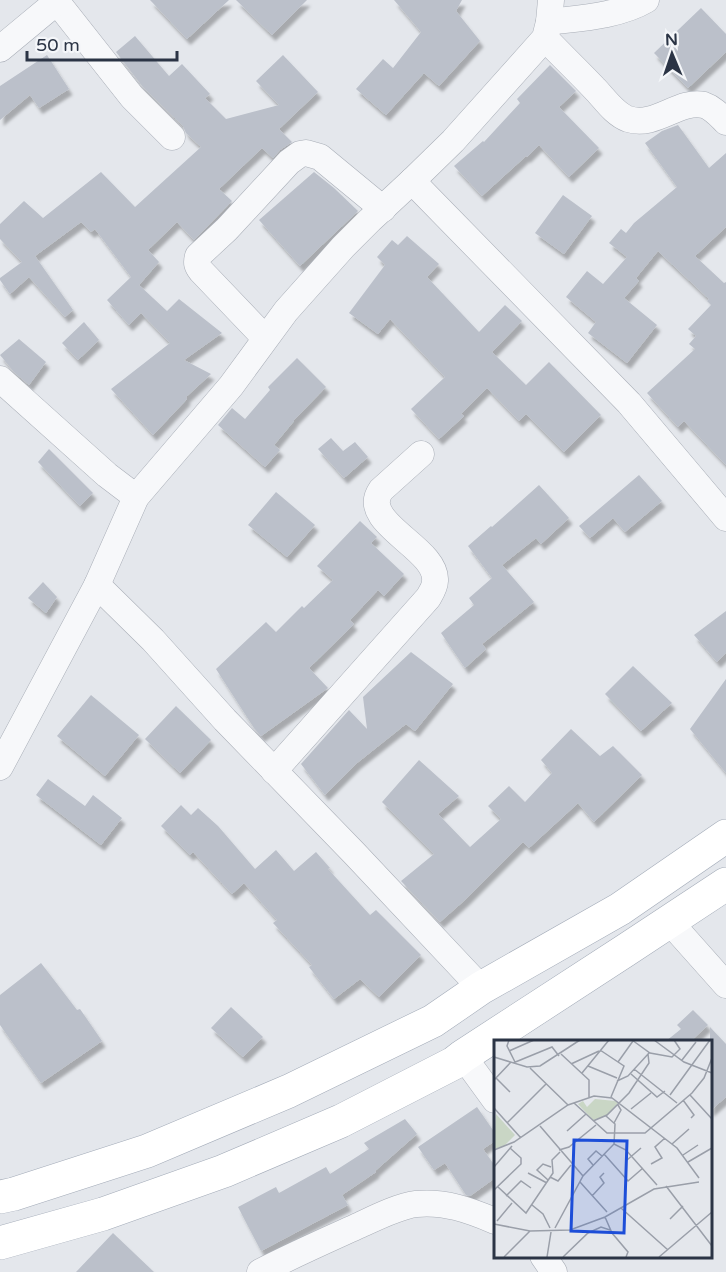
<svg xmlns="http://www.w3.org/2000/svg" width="726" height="1272" font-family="'Varela Round',sans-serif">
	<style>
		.building { fill: #bbc0ca; filter: url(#shadow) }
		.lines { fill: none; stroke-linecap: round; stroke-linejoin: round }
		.minor-casing { stroke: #a9aeb7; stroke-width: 27 }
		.major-casing { stroke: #a3abb8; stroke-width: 34 }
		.minor { stroke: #f7f8fa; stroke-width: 26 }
		.major { stroke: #fff; stroke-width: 33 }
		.inset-road { fill: none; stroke: #9a9fa9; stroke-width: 1.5 }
		.view { fill: #1d4ed8; fill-opacity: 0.15; stroke: #1d4ed8; stroke-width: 3 }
		.inset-edge { fill: none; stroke: #2b3445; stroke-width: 3 }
	</style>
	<defs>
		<filter id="shadow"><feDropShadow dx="3.5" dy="6" stdDeviation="1.5" flood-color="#0004"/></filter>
	</defs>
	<rect width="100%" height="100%" fill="#e4e7ec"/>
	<g class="building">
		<polygon points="150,0 229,0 187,39"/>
		<polygon points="236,0 307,0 272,35"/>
		<polygon points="394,0 462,0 456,11 480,41 439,86 424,73 386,115 356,89 383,59 393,68 421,32"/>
		<polygon points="701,8 726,34 726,52 688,88 654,53"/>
		<polygon points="135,36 169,76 182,64 210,94 205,98 226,119 279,105 256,81 283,55 318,92 279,129 292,142 280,150 273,158 262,148 219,189 232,201 194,240 177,222 148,250 159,262 139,285 167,311 179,299 222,333 184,360 211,374 186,397 187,399 153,435 111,389 170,343 141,313 129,325 107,300 131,277 95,229 91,232 81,222 35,256 73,310 65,317 29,277 10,294 0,280 0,278 22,262 0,239 0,224 24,201 43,218 101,172 135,207 201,147 186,133 183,126 143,87 116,52"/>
		<polygon points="47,55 69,89 39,108 30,95 0,120 0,86"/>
		<polygon points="550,65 576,91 559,107 599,148 569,177 539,145 527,157 526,156 482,196 454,166 483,141 484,142 520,103 517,99"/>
		<polygon points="678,125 709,168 726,153 726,227 695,256 724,283 726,282 726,465 684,421 678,427 647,393 695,349 689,344 696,336 688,329 711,305 707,301 709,299 658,251 636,278 639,281 624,298 657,325 627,363 588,333 596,322 566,297 587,271 603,284 627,257 609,243 621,229 626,233 634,223 677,187 645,143 662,131"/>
		<polygon points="314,172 334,188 358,211 300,266 259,220"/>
		<polygon points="563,195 592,216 564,254 535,233"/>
		<polygon points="407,236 439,264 427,277 479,332 505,305 522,321 492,352 526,385 549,362 601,415 564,452 526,414 519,421 487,388 461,414 464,416 439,439 411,409 445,377 390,319 378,334 349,313 385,265 377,257 392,240 398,245"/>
		<polygon points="84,322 99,340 78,360 62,343"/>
		<polygon points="19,339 46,362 29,385 14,372 0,355"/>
		<polygon points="297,358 326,387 294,420 294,421 274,445 280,450 265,467 218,425 232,408 245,419 270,390 268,387"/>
		<polygon points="331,438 343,451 355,442 368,457 344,478 318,449"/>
		<polygon points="49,449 93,493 80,506 38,462"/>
		<polygon points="639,475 662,501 625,532 613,518 590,538 579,526"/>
		<polygon points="539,485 569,518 541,544 536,538 502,565 534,602 482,644 486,649 465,668 441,633 474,605 469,598 492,578 468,546 491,526 492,527"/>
		<polygon points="276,492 315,525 287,557 248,525"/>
		<polygon points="360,521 377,537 371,543 404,574 384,596 378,590 350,620 354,624 309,668 328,688 261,736 254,728 216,669 266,622 276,632 302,606 304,608 333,580 317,566"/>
		<polygon points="43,582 57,597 46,613 28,598"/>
		<polygon points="726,611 726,653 717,662 694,635"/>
		<polygon points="411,652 453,684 415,731 406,724 357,763 325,795 301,764 349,710 367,729 363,697"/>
		<polygon points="633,666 672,703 641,731 605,694"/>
		<polygon points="726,679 726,773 690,729"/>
		<polygon points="91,695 139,735 105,776 57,736"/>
		<polygon points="176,706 211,740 180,773 145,739"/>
		<polygon points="571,729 600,756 613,746 642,775 594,822 578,803 529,848 523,842 466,899 440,922 401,881 434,854 382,802 419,760 459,796 438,814 470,847 501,819 488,806 509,786 525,802 552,773 541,760"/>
		<polygon points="48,779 85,806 93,795 122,818 101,845 36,795"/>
		<polygon points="181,805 191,815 198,808 218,826 255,869 276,850 294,871 316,852 330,868 328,869 370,915 376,910 421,955 379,997 360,979 334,999 309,967 312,965 273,923 277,920 244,883 232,894 193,852 190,855 161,826"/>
		<polygon points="41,963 77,1010 80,1009 102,1041 41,1083 0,1025 0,995"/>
		<polygon points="231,1007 263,1037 243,1057 211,1028"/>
		<polygon points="693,1010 708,1025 691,1041 666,1041 681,1029 677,1025"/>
		<polygon points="710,1027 726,1044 726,1097 710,1111"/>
		<polygon points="477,1107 495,1133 495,1141 483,1149 495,1166 495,1178 470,1196 466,1195 445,1163 434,1170 418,1147"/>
		<polygon points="405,1119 417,1134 375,1171 376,1172 342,1195 348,1205 261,1251 238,1207 276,1187 279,1193 326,1167 330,1174 369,1149 364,1143"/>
		<polygon points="113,1233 154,1272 76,1272"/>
	</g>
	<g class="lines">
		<defs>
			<g id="minor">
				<polyline points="57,2 132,97 172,137"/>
				<path d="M549,22C580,18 619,16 646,0"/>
				<path d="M545,38C561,55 578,71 594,88C604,98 614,114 628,119C656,128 679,99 704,105C713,108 720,116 726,122"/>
				<polyline points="0,49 59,0"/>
				<polyline points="412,181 629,403 726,518"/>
				<path d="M265,338L201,271C197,266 196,263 198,256L227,229L289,162L300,154L306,153L320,157L383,209"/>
				<polyline points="0,379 107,475 136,497"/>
				<polyline points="97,585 153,640 225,720 354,853 481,988"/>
				<polyline points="0,767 97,585 136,497 231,386 286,311 343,247 370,220 412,181 453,141 545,38 549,22 551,0"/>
				<path d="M274,771L428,598C431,593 435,587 435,581C438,548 358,523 381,490L421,454"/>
				<polyline points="669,921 726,985"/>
				<polyline points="463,1056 495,1100"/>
				<polyline points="543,1256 554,1272"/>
				<path d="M260,1272C293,1255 327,1240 360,1225C375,1218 399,1206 416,1204C444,1201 469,1210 495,1221"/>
			</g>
			<g id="major">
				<polyline points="0,1197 14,1194 147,1151 289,1091 433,1021 481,988 620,909 726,836"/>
				<polyline points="0,1243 103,1214 224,1171 341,1121 454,1063 463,1056 626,950 726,884"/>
			</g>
		</defs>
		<use href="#minor" class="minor-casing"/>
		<use href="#major" class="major-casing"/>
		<use href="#minor" class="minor"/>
		<use href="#major" class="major"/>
	</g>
	<g transform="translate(494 1040)">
		<rect width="218" height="218" fill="#e4e7ec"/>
		<path d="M101,59L121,61L124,63L112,76L99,80L84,64L89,61L93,67ZM2,74L21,95L10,106L0,109Z" fill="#c9d6c5"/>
		<path class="inset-road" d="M15,0L13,6L21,22M138,0L156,13L178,17L186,9L180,0M160,0L190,22L218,33M106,10L130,26L117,57M15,11L40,0M67,14L95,40V57M0,17L33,27L46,26L86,0M188,20L202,2M124,22L139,1M19,23L58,7L65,16M77,24L105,11M94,26L123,38M36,28L74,65M140,29L183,63M88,33L115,0M137,34L163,57L171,51M2,38L16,52M0,40L17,22M123,41L134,36L155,13M176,55L216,0M196,55L218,79M189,60L200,75L197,78M80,63L113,93H151L198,53L210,38L218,18M0,68L27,98M137,69L157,53M99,81L113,75L135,53L155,23L154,14M13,83L52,44M120,83L127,70L124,65M46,86L89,136M73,91L92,74M120,104L132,110L163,145M178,104L195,89M0,110L20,102L74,65L100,56L118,58L183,108L205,138M65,110L75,107L102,85M110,114L134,141L149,128M189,115L204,105M133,120L147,108M194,122L218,108M157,124L168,118L161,107L171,98M99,125L94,119L102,111L108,116M0,127L18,106M34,133L53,143M56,137L64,141L77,125M54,140L43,130L49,124L57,127M86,142L113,172M172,146L218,206M4,147L32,173L59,133L58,120L66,112M0,150L27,124V118L16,108M12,156L27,141L37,148M98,156L110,143L106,137L110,133M38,165L49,174L56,188M127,168L174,210M111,177L118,193L134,212L132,217M176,179L189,166M3,181L18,163M0,184L36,191L76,190L111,177L160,149L205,142M61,188L89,136L120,104L121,84L112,76M10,217L36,191M53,217L57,192M69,217L94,193L107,187L116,190M165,217L218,172"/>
		<path class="view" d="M80,100L133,101L130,193L77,191Z"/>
		<rect width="218" height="218" class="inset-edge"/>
	</g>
	<g transform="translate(672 54) rotate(358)" stroke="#f4f6f9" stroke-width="4.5" paint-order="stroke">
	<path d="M0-4.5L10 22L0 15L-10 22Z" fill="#2b3445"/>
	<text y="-9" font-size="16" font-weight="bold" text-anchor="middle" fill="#2b3445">N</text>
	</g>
	<path d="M27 51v9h150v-9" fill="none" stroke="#2b3445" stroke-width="3"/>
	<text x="36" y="51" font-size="18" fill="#2b3445" stroke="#f4f6f9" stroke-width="4.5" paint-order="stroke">50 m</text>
</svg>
